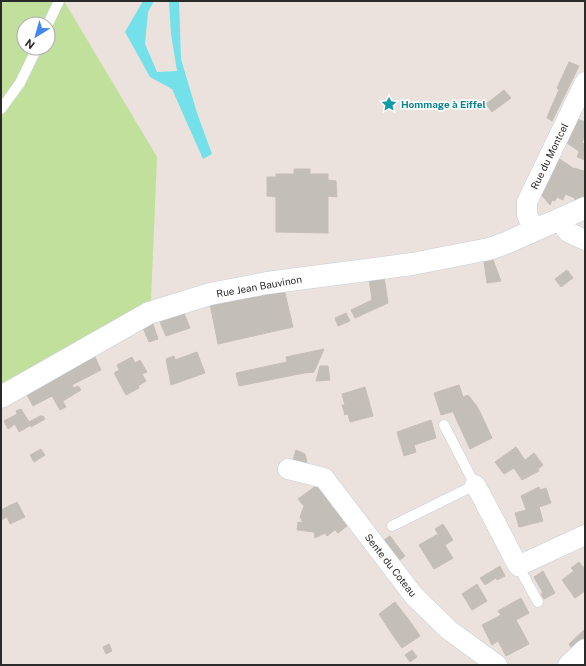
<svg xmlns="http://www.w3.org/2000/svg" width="586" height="666" font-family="'Public Sans',sans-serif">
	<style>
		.green { fill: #c0e09c; fill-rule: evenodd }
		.water { fill: #74e0e9 }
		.building { fill: #c4beb8; stroke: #c7beb6 }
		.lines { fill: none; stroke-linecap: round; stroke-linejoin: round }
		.service-casing { stroke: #c8ced7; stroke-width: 11 }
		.minor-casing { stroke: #c8ced7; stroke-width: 21 }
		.secondary-casing { stroke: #c8ced7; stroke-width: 23 }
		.service { stroke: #fff; stroke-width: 10 }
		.minor { stroke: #fff; stroke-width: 20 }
		.secondary { stroke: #fff; stroke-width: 22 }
		.labels { text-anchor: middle; stroke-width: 3.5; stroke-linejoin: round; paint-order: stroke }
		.culture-label { font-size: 10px; font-weight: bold; fill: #0d838f; stroke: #fff; text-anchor: start }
		.street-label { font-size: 10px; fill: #2a2a2a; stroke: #fff }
	</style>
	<rect width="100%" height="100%" fill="#ebe2dd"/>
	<path class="green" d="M1,1H64L157,157L151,301L1,384ZM24,24H48V48H24Z"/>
	<polygon class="water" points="143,1 154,1 148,12 145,44 157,72 177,71 171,34 169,1 179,1 181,59 197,113 212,154 203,159 172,89 150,77 125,32"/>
	<g class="building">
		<polygon points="569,62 579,66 556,113 550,110 559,90 557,88"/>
		<polygon points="504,90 511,98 492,112 486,104"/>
		<polygon points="550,110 556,113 552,121 547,118"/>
		<polygon points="575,118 585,122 585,135 582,143 568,135"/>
		<polygon points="568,135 582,143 579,151 567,143 567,142 563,140"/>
		<polygon points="582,143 585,144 585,160 577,157"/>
		<polygon points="555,156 573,168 571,177 550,167"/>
		<polygon points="550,167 571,177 563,200 557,197 555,201 552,200 558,187 544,180"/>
		<polygon points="574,168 584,171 585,169 585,196 574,201 579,185 569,181"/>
		<polygon points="294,169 310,169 310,174 328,174 328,180 336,181 337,197 328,196 328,233 276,232 276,197 267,196 267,177 276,177 276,174 294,174"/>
		<polygon points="544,180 558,187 550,205 538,191"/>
		<polygon points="569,181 579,185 575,198 565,194"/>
		<polygon points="493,260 501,281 487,283 484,262"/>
		<polygon points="567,270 573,278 561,287 555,279"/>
		<polygon points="384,276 388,303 355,318 351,310 372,300 369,278"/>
		<polygon points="284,289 293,327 218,344 210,304"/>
		<polygon points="184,313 190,328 166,336 160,322"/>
		<polygon points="346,313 350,321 338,326 335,318"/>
		<polygon points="153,324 158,339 149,342 143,328"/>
		<polygon points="324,349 314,372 304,373 300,354"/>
		<polygon points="197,352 205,373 171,385 166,359 174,356 175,360"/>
		<polygon points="300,354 304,373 239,386 236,373 287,362 286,357"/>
		<polygon points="94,355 101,370 72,385 74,388 78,386 81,390 63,401 51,379"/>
		<polygon points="132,357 135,363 140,360 147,372 142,374 146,381 138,386 139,388 126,395 114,373 119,370 117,365"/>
		<polygon points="320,366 328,366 330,380 316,381"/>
		<polygon points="51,379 66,407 60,410 52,396 33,406 26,393"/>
		<polygon points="459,385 463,397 468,395 476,405 441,415 434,393"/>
		<polygon points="365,387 373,416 350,422 348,414 345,415 342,405 345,405 342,394"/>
		<polygon points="476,405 480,412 472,416 484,442 470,449 453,412"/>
		<polygon points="21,409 31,425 19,432 15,424 8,429 4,421 17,414 16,411"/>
		<polygon points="480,412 492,438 484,442 472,416"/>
		<polygon points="40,416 43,416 45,419 31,427 29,422"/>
		<polygon points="431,420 436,438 402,449 397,432"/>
		<polygon points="414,445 416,452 404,456 402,449"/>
		<polygon points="516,447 525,460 534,453 543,465 538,469 539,471 522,480 514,468 504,474 495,462"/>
		<polygon points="41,449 45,455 34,462 30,455"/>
		<polygon points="296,450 305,454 307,462 295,466 292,464"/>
		<polygon points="317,485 334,509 339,505 349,519 327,536 325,533 315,538 314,532 297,530 298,522 303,523 300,517 304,506 298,499"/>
		<polygon points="539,487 540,490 546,488 551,503 539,507 543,521 519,527 515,513 526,510 521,496"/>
		<polygon points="17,502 25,517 10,524 7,517 1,520 1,510"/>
		<polygon points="349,519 352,522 338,533 335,530"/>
		<polygon points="443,524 453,540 445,545 449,552 439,558 443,564 434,569 419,545 438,534 435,529"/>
		<polygon points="390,536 405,556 394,565 378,544"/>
		<polygon points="449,552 453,558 443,564 439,558"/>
		<polygon points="579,562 585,569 585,591 575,598 562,580 574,571 571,568"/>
		<polygon points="500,566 505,576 497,580 496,578 485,585 480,578"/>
		<polygon points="543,571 555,593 544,599 541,594 543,593 534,577"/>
		<polygon points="477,584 487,601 472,610 462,594"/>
		<polygon points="521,598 529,613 516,620 529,644 506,656 498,641 492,645 482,625 501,615 498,611"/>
		<polygon points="395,602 412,624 394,637 379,614"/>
		<polygon points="412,624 420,636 402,648 394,637"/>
		<polygon points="585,629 585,642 574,652 569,644"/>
		<polygon points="109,644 112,651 106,654 103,647"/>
		<polygon points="412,650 417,657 410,662 405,655"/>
	</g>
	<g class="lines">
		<defs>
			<g id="service">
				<polyline points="48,24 59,1"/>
				<polyline points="1,109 20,83 37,48"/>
				<polyline points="392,526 475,485 444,425"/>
				<polyline points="518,566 538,602"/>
			</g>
			<g id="minor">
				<polyline points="559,220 568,232 585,240"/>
				<polyline points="535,230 527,215 527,202 585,82"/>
				<polyline points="288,469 324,478 414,596 449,630 497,665"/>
				<polyline points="475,485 481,495 518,566 585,535"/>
				<polyline points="568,665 585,649"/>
			</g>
			<polyline id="secondary" points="1,397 149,313 210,294 267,283 412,264 489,249 506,243 585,208"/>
		</defs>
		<use href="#service" class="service-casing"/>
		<use href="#minor" class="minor-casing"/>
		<use href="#secondary" class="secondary-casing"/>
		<use href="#service" class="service"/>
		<use href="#minor" class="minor"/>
		<use href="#secondary" class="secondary"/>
	</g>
	<defs>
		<symbol id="sight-bare" viewBox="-9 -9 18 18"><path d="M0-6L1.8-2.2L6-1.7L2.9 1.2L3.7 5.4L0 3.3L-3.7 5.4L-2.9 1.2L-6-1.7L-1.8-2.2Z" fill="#0f9aa8" stroke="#fff" stroke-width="2.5" paint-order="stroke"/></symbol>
	</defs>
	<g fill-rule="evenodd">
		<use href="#sight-bare" x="378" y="93" width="22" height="22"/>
	</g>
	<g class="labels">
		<g class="culture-label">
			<text x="401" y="108">Hommage à Eiffel</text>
		</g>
		<g class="street-label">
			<text transform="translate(549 156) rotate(-64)" y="4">Rue du Montcel</text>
			<text transform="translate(259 286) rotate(-10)" y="4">Rue Jean Bauvinon</text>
			<text transform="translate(391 565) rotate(52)" y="4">Sente du Coteau</text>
		</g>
	</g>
	<rect width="586" height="666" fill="none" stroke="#2a2a2a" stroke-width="4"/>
	<g transform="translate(36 36) rotate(217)"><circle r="19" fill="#ffffff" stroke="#aaaaaa"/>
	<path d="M0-3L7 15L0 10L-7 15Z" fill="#4486f1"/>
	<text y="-6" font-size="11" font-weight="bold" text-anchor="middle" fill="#2a2a2a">N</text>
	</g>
</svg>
